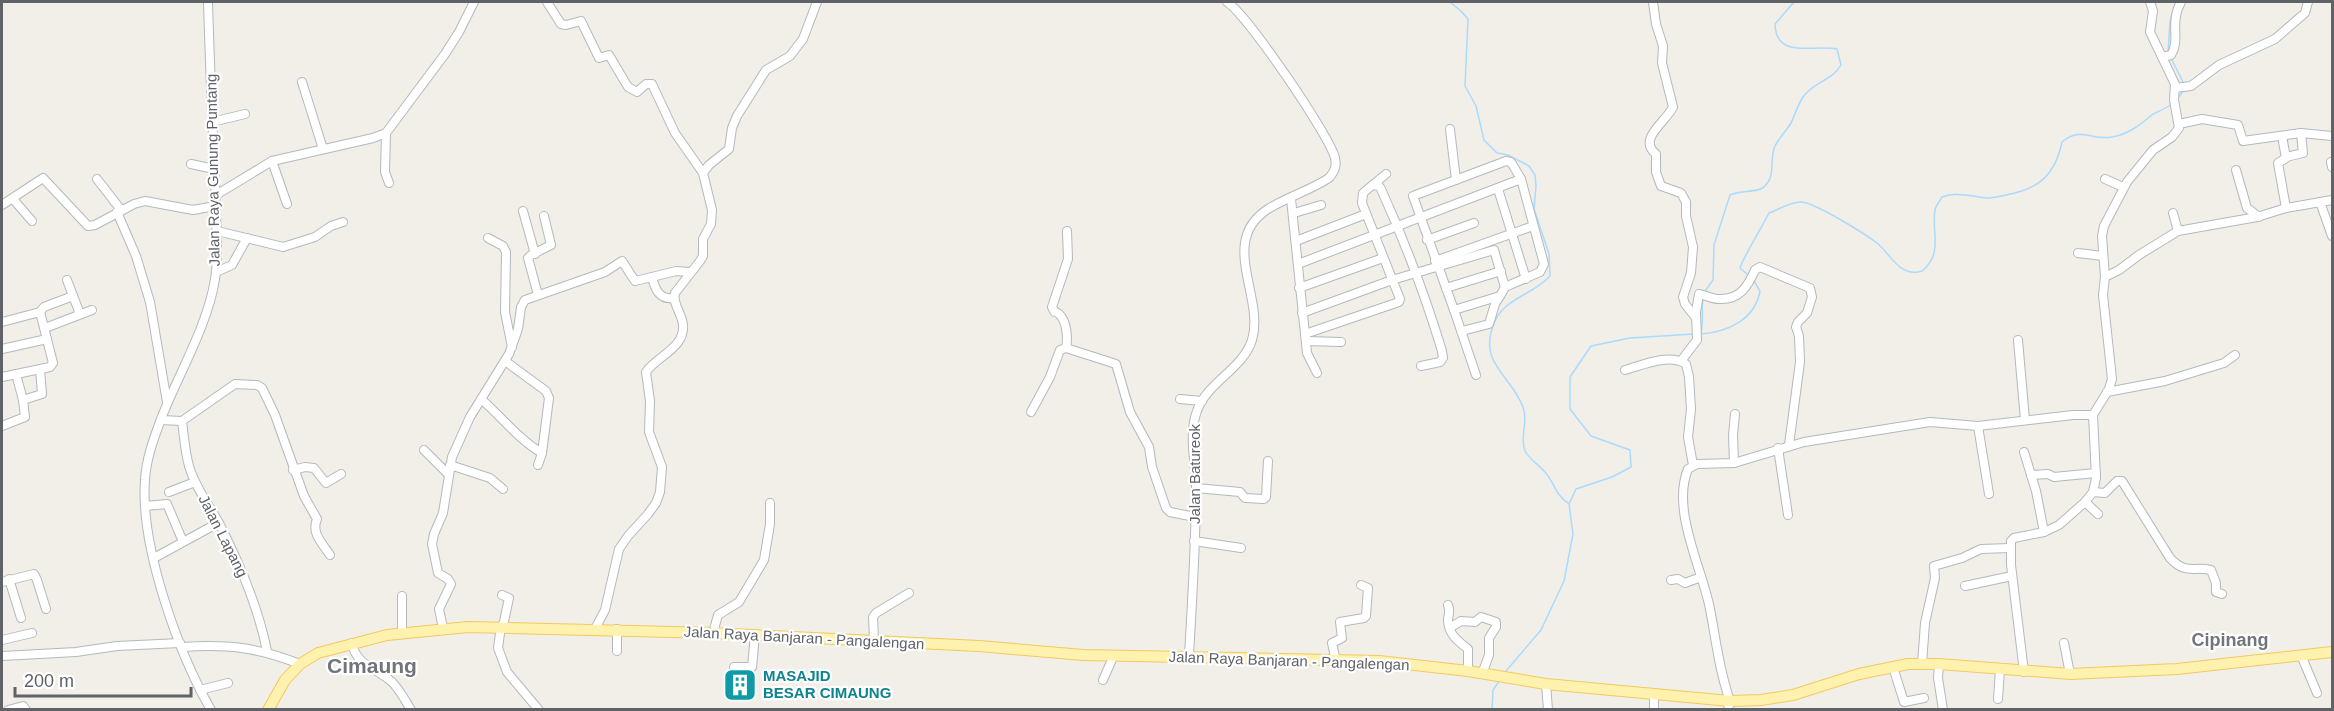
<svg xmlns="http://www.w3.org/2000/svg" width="2334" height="711" font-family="Arial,sans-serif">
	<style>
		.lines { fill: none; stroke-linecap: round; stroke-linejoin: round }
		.stream { stroke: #aadaff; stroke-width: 1.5 }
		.minor-casing { stroke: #b5b8bc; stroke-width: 10 }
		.major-casing { stroke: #f2c960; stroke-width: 12 }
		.minor { stroke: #fff; stroke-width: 8 }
		.major { stroke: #fff2af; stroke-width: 10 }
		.labels { text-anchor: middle; stroke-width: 4.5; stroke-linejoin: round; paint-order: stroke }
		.street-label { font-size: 15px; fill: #5f6368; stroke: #fff }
		.culture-label { font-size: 15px; font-weight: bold; fill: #0d838f; stroke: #fff; text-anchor: start }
		.quarter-label { font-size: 18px; font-weight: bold; fill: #70757a; stroke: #fff }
		.district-label { font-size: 21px; font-weight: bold; fill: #70757a; stroke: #fff }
	</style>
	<rect width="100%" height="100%" fill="#f1efe8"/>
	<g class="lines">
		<g class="stream">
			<path d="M1450,2L1461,11L1468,19L1465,86L1476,106L1484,140L1497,153L1508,155L1529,166L1535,175L1536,186L1534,209L1549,254L1550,276C1532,296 1502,298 1493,326C1479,364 1511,375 1523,407C1529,422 1519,437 1525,451C1530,460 1538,464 1544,471C1554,481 1555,495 1568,503"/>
			<polyline points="2168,53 2170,22 2172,14"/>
			<polyline points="2172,60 2183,82"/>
			<polyline points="2178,98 2184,90"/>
			<path d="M1748,275L1740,268C1741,262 1764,223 1769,213C1778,210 1790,202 1800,202C1813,201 1865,234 1877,243C1891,254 1899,278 1922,271C1944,253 1931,232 1935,210C1936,205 1940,201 1942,197C1957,191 1973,197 1988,198C1994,198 2000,196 2006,195C2039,189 2055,175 2062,142C2082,126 2091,141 2112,137C2129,134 2140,125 2153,114C2159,111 2165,109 2170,105"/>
			<path d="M1705,291L1713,280L1714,245L1730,195C1740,190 1759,193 1765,186C1776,175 1769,159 1775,146C1779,138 1786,131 1791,123C1795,114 1798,105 1803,97C1813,82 1832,81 1841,65L1837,49C1814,44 1776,60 1775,24L1794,2"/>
			<path d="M1701,332C1704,321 1701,310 1703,298"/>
			<path d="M1701,334C1727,332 1755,320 1760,291L1754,281"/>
			<polyline points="1506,671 1541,630 1564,581 1573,534 1569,504 1576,489 1612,477 1631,467 1630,450 1591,436 1570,409 1570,377 1591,346 1630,338 1694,334"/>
			<polyline points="1492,710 1493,690 1500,680"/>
		</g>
		<defs>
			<g id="minor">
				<path d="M208,2C210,70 213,138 216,206C216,230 219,255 215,279C208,325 178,375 161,419C154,438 146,459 145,480C140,546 178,652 211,710"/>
				<polyline points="547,2 561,24 566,25 581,21 599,58 609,55 628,87 637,92 646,84 652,84 675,133 703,173"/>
				<path d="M1653,2L1656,24L1663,46L1662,63L1673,107C1666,122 1637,139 1656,154V172L1661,186L1681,193L1686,202V216L1693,247L1691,273L1683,297L1685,304L1696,318"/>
				<path d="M2162,57L2171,55C2181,40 2169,23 2181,2"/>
				<polyline points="302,82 323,149"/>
				<polyline points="2175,88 2191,86 2219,65 2275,39 2305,13 2308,2"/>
				<polyline points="212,122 245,114"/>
				<polyline points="2179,124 2202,119 2238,125 2243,141 2301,133 2332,136"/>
				<polyline points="1450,129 1456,180"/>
				<polyline points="386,133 385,172 389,183"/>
				<polyline points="2282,136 2286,158 2278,163 2286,208"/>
				<polyline points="2286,157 2303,153 2301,133"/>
				<polyline points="272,161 287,204"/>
				<polygon points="1506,161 1511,162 1521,179 1544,264 1540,272 1505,287 1500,296 1454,310 1413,196"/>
				<polyline points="2331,162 2332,167"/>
				<polyline points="191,164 214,169"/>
				<polyline points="2236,170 2247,208 2259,217"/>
				<polyline points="97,179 121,210"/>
				<polyline points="2105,179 2123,187"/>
				<path d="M1373,185L1379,186L1381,189C1405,242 1425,295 1442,351L1443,358L1440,362L1421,366"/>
				<polyline points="1498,189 1526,279"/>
				<polyline points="216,195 272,161 373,138 386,133 445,54 459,32 474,2"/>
				<polyline points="13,199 32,221"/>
				<polyline points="1291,199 1307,353 1317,373"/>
				<polyline points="2320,202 2332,236"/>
				<polyline points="2,205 43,178 88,226 95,225 134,204 145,201 193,210 215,206"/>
				<polyline points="523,211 535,254"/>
				<polyline points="117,212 136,256 150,302 167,402"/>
				<polyline points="1294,213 1321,205"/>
				<polyline points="2173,213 2178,231"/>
				<polyline points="217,231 283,247 315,237 331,226 343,222"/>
				<path d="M1067,231L1068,259L1052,307C1057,316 1051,308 1059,314C1067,321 1068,338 1066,348L1116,364L1130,412L1149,447L1152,467L1166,508L1170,512L1195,517"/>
				<polyline points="488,238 503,246 506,252 505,312 512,347"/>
				<polyline points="1427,240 1474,223"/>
				<polyline points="1296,241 1366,214"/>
				<polyline points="2078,253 2103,256"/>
				<polyline points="1435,261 1533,226"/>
				<polyline points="1298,264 1521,179"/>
				<polyline points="216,272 232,265 247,238"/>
				<polyline points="652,277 676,271 689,272"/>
				<polyline points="2105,277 2119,270 2139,255 2178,231 2257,217 2286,208 2332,200"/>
				<polyline points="67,280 80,314"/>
				<polyline points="1299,288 1383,258"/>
				<polyline points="1446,288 1501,271"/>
				<polyline points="538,295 528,258 531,255 551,245 544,216"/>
				<polyline points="1454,310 1476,375"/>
				<polyline points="40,312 44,307 73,296"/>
				<polyline points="1302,313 1392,280 1494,250 1505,287"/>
				<polyline points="2,322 40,312 53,363 50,367 2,377"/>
				<polyline points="45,328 92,310"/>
				<polyline points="1462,331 1489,324 1495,304 1500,296"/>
				<polyline points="1305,334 1399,302 1400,299 1362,203 1363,193 1386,174"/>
				<polyline points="2018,340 2025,420"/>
				<polyline points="1306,341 1341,342"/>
				<polyline points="2,349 47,339"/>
				<polyline points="505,361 546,391 549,398 542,453 538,465"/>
				<path d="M1681,361L1697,340L1696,312L1699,294C1706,295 1712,299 1719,299C1740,300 1748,286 1755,270L1760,267L1810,288L1812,297L1807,313L1798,322L1796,327L1799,336L1800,362L1789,445"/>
				<path d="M1625,370C1643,365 1669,353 1686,364L1689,377L1691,409L1688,437L1693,465"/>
				<polyline points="16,374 23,400"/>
				<polyline points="2107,392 2165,381 2224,363 2235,355"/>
				<path d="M481,399C502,417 518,439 542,453"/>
				<polyline points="1180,399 1202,401"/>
				<polyline points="1031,412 1050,377 1060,350 1066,348"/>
				<path d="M161,420L182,421L235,384L257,385L262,388L275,415L304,496L317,519C311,533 322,543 330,555"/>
				<path d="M182,421C184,436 185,452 189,466C195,487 209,505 219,523C240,564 258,606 267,651"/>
				<polyline points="2,426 25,417 23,400 42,394 40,369"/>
				<polyline points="1978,426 1989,494"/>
				<polyline points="1778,448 1788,515"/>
				<polyline points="424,450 448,474"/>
				<polyline points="2024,452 2036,491 2044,532"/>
				<polyline points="1734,463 1733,435 1735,414"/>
				<polyline points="450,465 490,478 503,489"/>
				<polyline points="293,470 305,467 314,468 326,483 341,474"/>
				<polyline points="2031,475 2048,474 2054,477 2096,473"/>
				<polyline points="1196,488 1240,492 1245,498 1264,499 1266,497 1268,461"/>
				<polyline points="169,492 195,482"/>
				<path d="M2093,492L2105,493L2117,481H2122L2170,558C2186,575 2193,566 2211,570L2216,583V592L2222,594"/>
				<polyline points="2085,502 2098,514"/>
				<polyline points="145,506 167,504 181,537"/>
				<polyline points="1194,541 1241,548"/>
				<polyline points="154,558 218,523"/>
				<polyline points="9,579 21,618"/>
				<polyline points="1671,580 1678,579 1685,583 1701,577"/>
				<polyline points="2,582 34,574 37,580 46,609"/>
				<polyline points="1965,586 2012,576"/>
				<polyline points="502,595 509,598 503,626"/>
				<path d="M1448,605C1451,612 1448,614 1448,621C1449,635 1458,641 1468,649V671"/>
				<polyline points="501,626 498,648 507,672 539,710"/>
				<polyline points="1451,627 1461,621 1475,622 1481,617 1496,622 1496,627 1489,638 1489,655 1482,674"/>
				<path d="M443,628L439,609L451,584L448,579L438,573L432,544L434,534L443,513L452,457L470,417L509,354L518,329L521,307L525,300L605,272L622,261L635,281L652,277C655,289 659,300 674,298"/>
				<path d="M595,629L605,610L619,549L628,536L648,514L656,503L660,492L662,467L649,432L650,401L646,372C657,356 685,348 683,325C682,313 672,304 675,293L700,261L703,256V239L711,224L712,210L703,173L709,165L729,149L732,128L737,116L766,70L790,56L803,39L817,2"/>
				<polyline points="402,633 402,596"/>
				<polyline points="713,633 718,615 739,602 764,560 770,524 770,503"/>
				<polyline points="2,640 32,633"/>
				<polyline points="874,640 873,617 876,613 909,593"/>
				<path d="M352,643C356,666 377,668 392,682C400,690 405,700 411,710"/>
				<polyline points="2064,643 2070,674"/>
				<path d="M182,647C228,644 256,647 300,664"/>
				<polyline points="617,651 617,629"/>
				<polyline points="2301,655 2317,693"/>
				<polyline points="2,656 76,652 117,646 180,643"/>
				<path d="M1189,656C1192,600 1196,544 1196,488C1196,464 1188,434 1197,411C1207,382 1243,369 1252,340C1265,297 1218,241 1268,209C1287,197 1309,191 1329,178C1334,172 1337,167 1335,158C1330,136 1246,13 1227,2"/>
				<polyline points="1336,661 1332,643 1342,638 1340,622 1364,618 1366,616 1368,588 1361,585"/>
				<polyline points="1922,664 1925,623 1935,578 1934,566 1962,558 1981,549 2010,548"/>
				<polyline points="1939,664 1938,678 1943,710"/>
				<polyline points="734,667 752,667 755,635"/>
				<polyline points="1893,667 1904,702 1924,698"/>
				<polyline points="2024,672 2011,565 2011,541 2014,538 2044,532 2059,525 2085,502 2093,492 2096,478 2093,415 2109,389 2112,379 2103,295 2105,277 2102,236 2104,226 2127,182 2153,150 2172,137 2179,128 2174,100 2175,84 2150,32 2153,11 2150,2"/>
				<polyline points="1103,680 1114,655"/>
				<polyline points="1546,684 1548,710"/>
				<polyline points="200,690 228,683"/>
				<polyline points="1654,693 1654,710"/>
				<polyline points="1998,699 2000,670"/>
				<polyline points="8,710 23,706 26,710"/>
				<path d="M1728,710L1730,701C1719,670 1716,640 1710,609C1702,568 1671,510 1688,469L1697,464L1734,463L1804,442L1930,422L1978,426L2073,415H2093"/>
			</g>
			<polyline id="major" points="268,710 285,680 300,664 318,653 387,635 468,627 713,633 979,646 1083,655 1379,661 1468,671 1546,684 1730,701 1761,700 1793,695 1859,674 1908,664 1939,664 2070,674 2177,669 2332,652"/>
		</defs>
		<use href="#minor" class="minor-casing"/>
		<use href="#major" class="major-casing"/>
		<use href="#minor" class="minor"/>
		<use href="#major" class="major"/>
	</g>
	<defs>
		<symbol id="building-square" viewBox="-11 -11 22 22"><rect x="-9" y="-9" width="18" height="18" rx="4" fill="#0f9aa8" stroke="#fff"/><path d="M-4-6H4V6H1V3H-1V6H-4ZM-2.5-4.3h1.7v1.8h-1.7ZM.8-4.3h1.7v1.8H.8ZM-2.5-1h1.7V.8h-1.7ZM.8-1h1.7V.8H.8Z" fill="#fff"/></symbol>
	</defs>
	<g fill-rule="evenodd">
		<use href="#building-square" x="721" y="666" width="38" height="38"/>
	</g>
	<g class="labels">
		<g class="street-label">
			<text transform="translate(213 170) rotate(-91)" y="5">Jalan Raya Gunung Puntang</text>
			<text transform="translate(1195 474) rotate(-90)" y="5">Jalan Batureok</text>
			<text transform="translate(223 536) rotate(63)" y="5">Jalan Lapang</text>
			<text transform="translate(804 638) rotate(3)" y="5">Jalan Raya Banjaran - Pangalengan</text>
			<text transform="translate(1289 661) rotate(2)" y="5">Jalan Raya Banjaran - Pangalengan</text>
		</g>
		<g class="culture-label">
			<text x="763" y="681">MASAJID<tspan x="763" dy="17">BESAR CIMAUNG</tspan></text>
		</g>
		<g class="quarter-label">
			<text x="2230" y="646">Cipinang</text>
		</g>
		<g class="district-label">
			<text x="372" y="673">Cimaung</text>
		</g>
	</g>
	<rect width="2334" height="711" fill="none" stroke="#5f6368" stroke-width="6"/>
	<path d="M15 687v9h176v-9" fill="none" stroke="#5f6368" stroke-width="3"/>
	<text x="24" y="687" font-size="18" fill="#5f6368" stroke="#ffffff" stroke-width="4.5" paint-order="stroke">200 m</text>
</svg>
